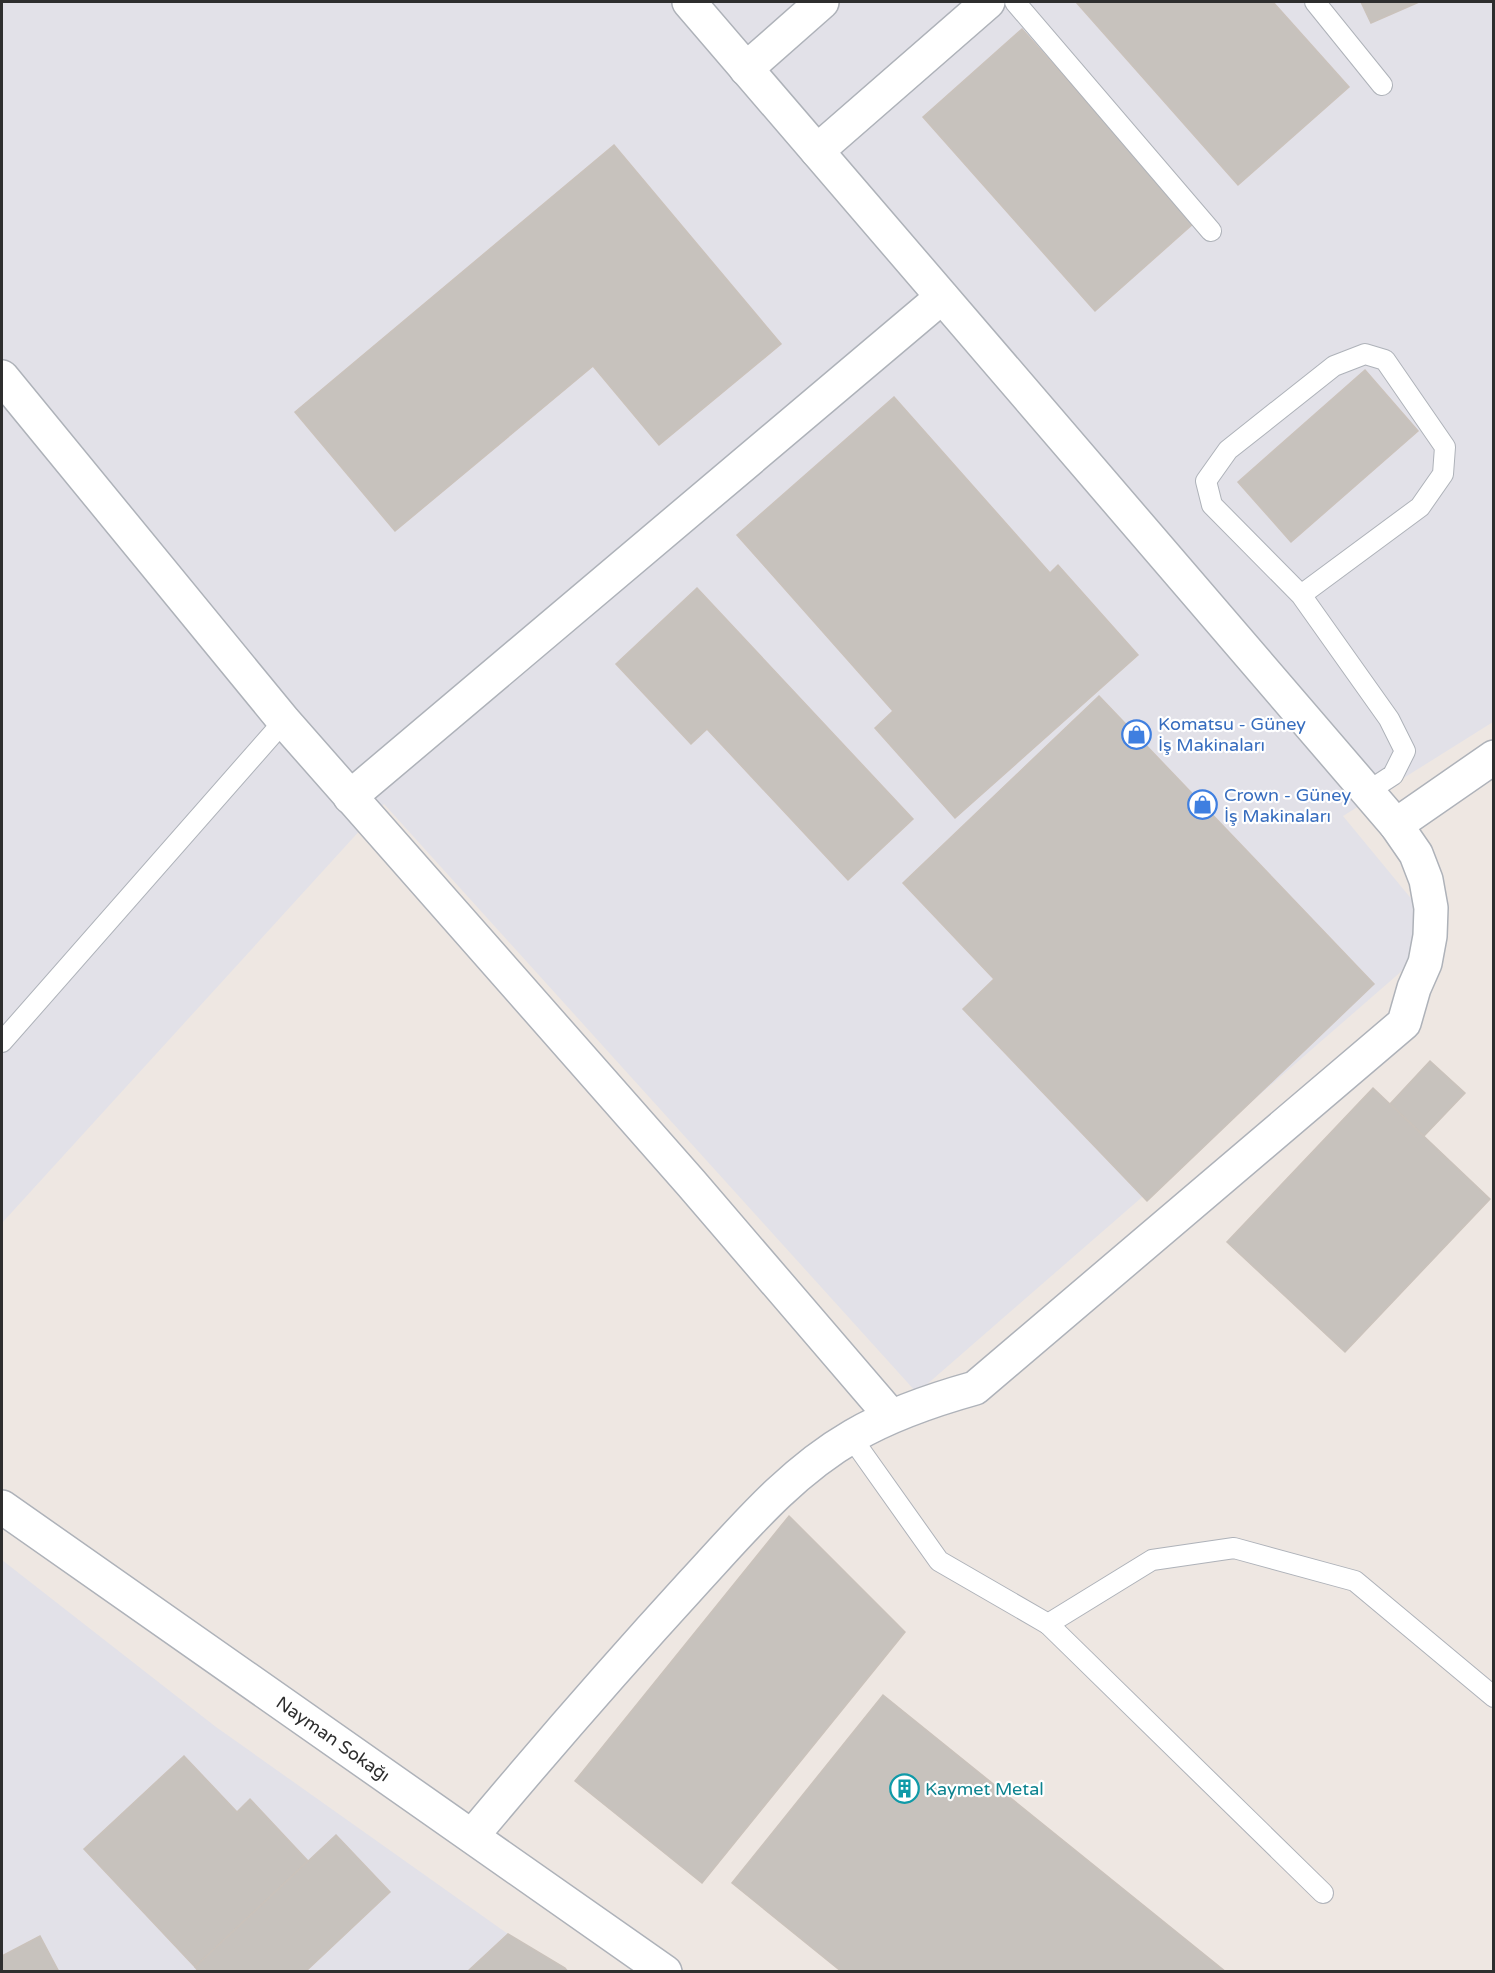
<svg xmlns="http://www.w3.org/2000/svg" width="1495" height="1973" font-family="'Varela Round',sans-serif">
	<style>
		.industrial { fill: #e2e1e8 }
		.building { fill: #c7c2bd; stroke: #cac2bb; stroke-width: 1.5 }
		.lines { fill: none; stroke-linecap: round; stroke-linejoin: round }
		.lane-casing { stroke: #aeb2b9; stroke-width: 22 }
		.street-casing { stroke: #aeb2b9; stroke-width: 36 }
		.secondary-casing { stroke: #aeb2b9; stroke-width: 36 }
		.lane { stroke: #fff; stroke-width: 20 }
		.street { stroke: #fff; stroke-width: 33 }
		.secondary { stroke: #fff; stroke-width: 33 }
		.labels { text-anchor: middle; stroke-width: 4.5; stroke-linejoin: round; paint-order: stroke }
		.shop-label { font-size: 18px; fill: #366cbe; stroke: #fff; text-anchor: start }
		.street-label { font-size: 18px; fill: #2e2e2e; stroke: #fff }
		.culture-label { font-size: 18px; fill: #0d838f; stroke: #fff; text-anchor: start }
	</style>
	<rect width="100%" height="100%" fill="#eee7e2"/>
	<g class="industrial">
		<polygon points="2,2 1493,2 1493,722 1343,816 1442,936 917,1393 384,804 2,1223"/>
		<polygon points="2,1560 216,1727 508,1934 570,1971 2,1971"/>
	</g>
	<g class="building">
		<polygon points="1076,2 1273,2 1349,87 1238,185"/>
		<polygon points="1361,2 1419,2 1371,23"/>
		<polygon points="1022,29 1194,223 1095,311 923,117"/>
		<polygon points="614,145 781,344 659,445 593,366 395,531 295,412"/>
		<polygon points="1365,370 1418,431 1291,542 1238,482"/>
		<polygon points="894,397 1050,573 1058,565 1138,655 955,818 875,728 893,711 737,535"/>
		<polygon points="697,588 913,819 848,880 707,729 691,744 616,664"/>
		<polygon points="1099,696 1374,984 1147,1201 963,1009 994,979 903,883"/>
		<polygon points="1430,1061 1465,1093 1424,1136 1390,1104"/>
		<polygon points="1373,1088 1490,1199 1345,1352 1227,1242"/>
		<polygon points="789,1516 905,1632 702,1883 575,1781"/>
		<polygon points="883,1695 1226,1972 842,1972 732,1883"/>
		<polygon points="184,1756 237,1812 250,1799 308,1861 195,1967 84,1849"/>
		<polygon points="336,1835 390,1892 305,1972 199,1972 195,1967"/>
		<polygon points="508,1934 565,1968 568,1972 467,1972"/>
		<polygon points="40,1936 59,1972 2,1972 2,1956"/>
	</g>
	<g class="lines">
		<defs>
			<g id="lane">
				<polyline points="1015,2 1211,231"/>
				<polyline points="1315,2 1382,85"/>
				<polyline points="1301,595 1420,507 1443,474 1445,447 1385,360 1365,354 1334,366 1228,450 1206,481 1212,505 1301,595 1389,719 1405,751 1393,775 1367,792"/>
				<polyline points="2,1042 284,721"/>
				<polyline points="851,1437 939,1561 1048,1624 1152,1560 1234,1548 1355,1581 1494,1697"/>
				<polyline points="1048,1624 1323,1893"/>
			</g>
			<g id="street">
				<polyline points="746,69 822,2"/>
				<polyline points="817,151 988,2"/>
				<polyline points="2,377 284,721 691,1183 891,1416"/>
				<polyline points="350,797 942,297"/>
				<polyline points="1396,825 1494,757"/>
				<path d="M472,1836C544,1750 617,1666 693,1583C742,1530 789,1473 853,1436C891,1414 932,1400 975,1388L1404,1023L1414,988L1425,963L1430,936L1431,908L1426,880L1416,854L1396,825L689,2"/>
			</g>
			<polyline id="secondary" points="2,1507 665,1972"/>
		</defs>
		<use href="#lane" class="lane-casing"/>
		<use href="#street" class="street-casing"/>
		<use href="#secondary" class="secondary-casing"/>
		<use href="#lane" class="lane"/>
		<use href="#street" class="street"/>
		<use href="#secondary" class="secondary"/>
	</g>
	<defs>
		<symbol id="shop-ring" viewBox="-11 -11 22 22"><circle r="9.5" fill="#fff" stroke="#3f7fe0" stroke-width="1.5"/><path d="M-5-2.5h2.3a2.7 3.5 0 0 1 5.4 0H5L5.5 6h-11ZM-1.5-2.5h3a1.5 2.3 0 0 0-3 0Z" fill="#3f7fe0"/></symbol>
		<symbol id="building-ring" viewBox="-11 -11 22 22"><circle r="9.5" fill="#fff" stroke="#0f9aa8" stroke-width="1.5"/><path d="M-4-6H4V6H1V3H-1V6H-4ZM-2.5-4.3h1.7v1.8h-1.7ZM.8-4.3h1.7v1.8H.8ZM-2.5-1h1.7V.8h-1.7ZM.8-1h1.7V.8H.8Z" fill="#0f9aa8"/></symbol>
	</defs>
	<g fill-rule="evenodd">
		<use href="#shop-ring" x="1120" y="718" width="33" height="33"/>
		<use href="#shop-ring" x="1186" y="788" width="33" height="33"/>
		<use href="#building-ring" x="888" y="1772" width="33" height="33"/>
	</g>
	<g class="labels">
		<g class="shop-label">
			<text x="1158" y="730">Komatsu - Güney<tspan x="1158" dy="21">İş Makinaları</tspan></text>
			<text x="1224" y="801">Crown - Güney<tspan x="1224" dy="21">İş Makinaları</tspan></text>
		</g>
		<g class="street-label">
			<text transform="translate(333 1739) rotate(35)" y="6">Nayman Sokağı</text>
		</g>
		<g class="culture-label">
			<text x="925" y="1795">Kaymet Metal</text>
		</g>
	</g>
	<rect width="1495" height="1973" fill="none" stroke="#2e2e2e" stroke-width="6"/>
</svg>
